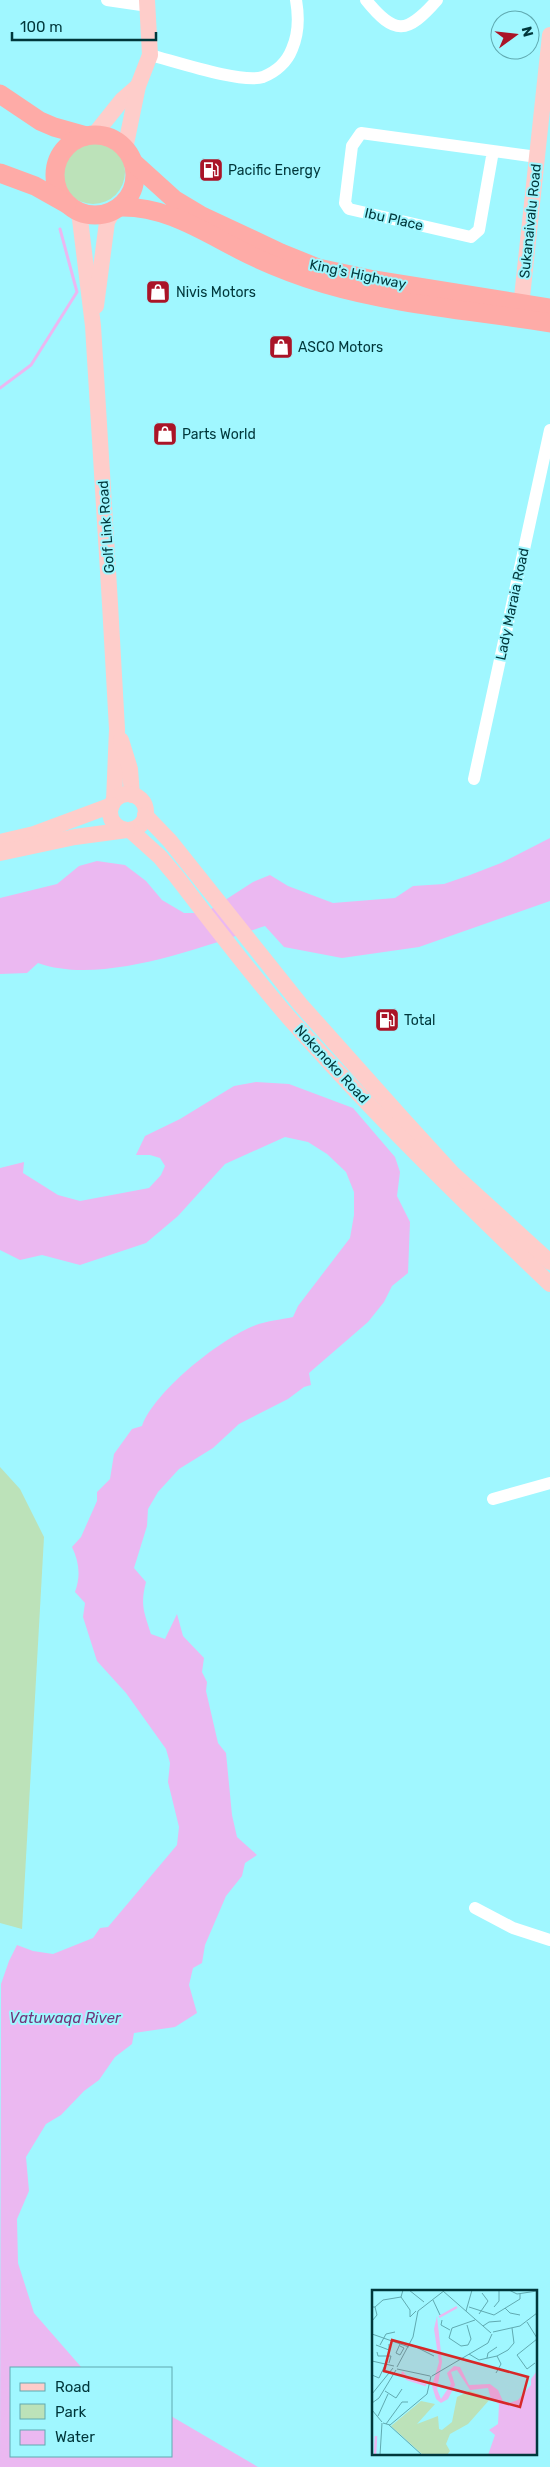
<svg xmlns="http://www.w3.org/2000/svg" width="550" height="2467" font-family="Rubik,sans-serif">
	<style>
		.green { fill: #bce2b9 }
		.water { fill: #ebb8f1 }
		.lines { fill: none; stroke-linecap: round; stroke-linejoin: round }
		.stream { stroke: #ebb8f1; stroke-width: 3 }
		.minor { stroke: #fff; stroke-width: 12 }
		.major { stroke: #fecdca; stroke-width: 16 }
		.highway { stroke: #feaba7; stroke-width: 19 }
		.labels { text-anchor: middle; stroke-width: 4; stroke-linejoin: round; paint-order: stroke }
		.poi-label { font-size: 14px; fill: #00373b; stroke: #a0f7ff; text-anchor: start }
		.street-label { font-size: 14px; fill: #00373b; stroke: #a0f7ff }
		.water-label { font-size: 15px; font-style: italic; fill: #71367a; stroke: #a0f7ff }
		.inset-river { fill: none; stroke: #ebb8f1; stroke-width: 2.5 }
		.inset-road { fill: none; stroke: #60aab1; stroke-width: 1 }
		.view { fill: #d62828; fill-opacity: 0.15; stroke: #d62828; stroke-width: 2.5 }
		.inset-edge { fill: none; stroke: #00373b; stroke-width: 2.5 }
	</style>
	<rect width="100%" height="100%" fill="#a0f7ff"/>
	<g class="green">
		<circle cx="93" cy="172" r="32"/>
		<polygon points="0,1467 20,1489 44,1537 22,1929 0,1923"/>
	</g>
	<g class="water">
		<path d="M550,838V901L419,947L342,958L284,947L265,926C203,947 101,986 38,963L27,973L0,974V898L57,884L79,866L97,861L125,865L146,881L162,900L184,913H205L253,882L270,875L288,886L333,903L395,898L413,886L444,884L470,875L501,863Z"/>
		<path d="M256,1082L289,1084L353,1108L395,1157L400,1172L397,1196L410,1222L408,1273L392,1286L384,1302L368,1322L309,1373L311,1385L304,1387L288,1399L239,1424L213,1448L179,1469L158,1492L148,1509L147,1526L134,1568L146,1582C140,1605 144,1612 151,1634L165,1639L177,1614L183,1636L204,1658L202,1672L207,1682L206,1691L218,1743L226,1753L232,1815L237,1837L257,1855L245,1863L242,1876L226,1896L205,1945L202,1963L193,1968L189,1985L197,2013L175,2027L134,2033L132,2044L115,2057L99,2080L84,2091L61,2115L46,2124L26,2157L29,2191L17,2219L18,2263L34,2313L82,2368H11V2456H171V2416L258,2467H0L1,1984L9,1961L17,1945L33,1951L53,1954L93,1938L100,1928L108,1927L177,1845L179,1827L168,1782L170,1763L166,1749L126,1693L97,1661L83,1617L85,1603L75,1592C81,1575 79,1562 72,1547L81,1537L97,1501V1492L110,1479L114,1454L132,1429L142,1426C155,1391 217,1342 251,1327C264,1321 280,1320 293,1317L298,1306L350,1238L354,1215V1192L346,1172L327,1154L308,1142L285,1137L225,1164L178,1216L146,1243L80,1265L42,1255L20,1260L0,1250V1168L24,1162L23,1173L58,1195L80,1201L149,1188L161,1175L165,1166L160,1158L150,1155H136L145,1136L180,1119L234,1086Z"/>
	</g>
	<g class="lines">
		<polyline class="stream" points="0,388 31,365 77,292 60,229"/>
		<g class="minor">
			<polyline points="107,0 148,6"/>
			<path d="M366,0C395,36 407,34 437,0"/>
			<path d="M150,55C174,61 242,84 263,77C276,72 287,62 292,49C299,33 299,17 296,0"/>
			<polyline points="493,151 479,230 471,237 349,209 345,203 352,146 361,133 537,157"/>
			<polyline points="474,779 550,430"/>
			<polyline points="493,1499 550,1483"/>
			<polyline points="475,1908 513,1928 550,1940"/>
		</g>
		<g class="major">
			<polyline points="94,135 122,100 138,86"/>
			<polyline points="125,149 138,86 150,55 147,0"/>
			<polyline points="79,211 93,326 110,604 117,729 114,801"/>
			<polyline points="96,306 107,222 113,211"/>
			<polyline points="520,316 550,35"/>
			<polyline points="121,740 130,769 132,795"/>
			<circle cx="128" cy="812" r="18"/>
			<polyline points="145,815 170,841 300,1004 402,1118 452,1173 550,1262"/>
			<path d="M130,830L160,857L176,876C213,924 250,973 290,1019C372,1112 460,1198 550,1284"/>
			<polyline points="0,842 34,834 112,805"/>
			<polyline points="0,853 75,837 127,830"/>
		</g>
		<g class="highway">
			<polyline points="0,94 40,121 54,127 86,136"/>
			<circle cx="95" cy="175" r="40"/>
			<polyline points="133,162 175,200 200,215 281,253 318,268 374,280 550,308"/>
			<polyline points="0,173 35,186 67,204"/>
			<path d="M120,207C165,206 201,230 240,250C267,264 296,275 325,284C396,305 477,311 550,323"/>
		</g>
	</g>
	<defs>
		<symbol id="fuel-square" viewBox="-11 -11 22 22"><rect x="-9" y="-9" width="18" height="18" rx="4" fill="#aa1427" stroke="#a0f7ff"/><path d="M-5.5-6h7V0h2V4h1.3V-2.5L3-4.5l.8-.8L6-3V5H2.5V1h-1V6h-7ZM-4.2-4.7v3.2H.2V-4.7Z" fill="#fff"/></symbol>
		<symbol id="shop-square" viewBox="-11 -11 22 22"><rect x="-9" y="-9" width="18" height="18" rx="4" fill="#aa1427" stroke="#a0f7ff"/><path d="M-5-2.5h2.3a2.7 3.5 0 0 1 5.4 0H5L5.5 6h-11ZM-1.5-2.5h3a1.5 2.3 0 0 0-3 0Z" fill="#fff"/></symbol>
	</defs>
	<g fill-rule="evenodd">
		<use href="#fuel-square" x="197" y="156" width="28" height="28"/>
		<use href="#shop-square" x="144" y="278" width="28" height="28"/>
		<use href="#shop-square" x="267" y="333" width="28" height="28"/>
		<use href="#shop-square" x="151" y="420" width="28" height="28"/>
		<use href="#fuel-square" x="373" y="1006" width="28" height="28"/>
	</g>
	<g class="labels">
		<g class="poi-label">
			<text x="228" y="175">Pacific Energy</text>
			<text x="176" y="297">Nivis Motors</text>
			<text x="298" y="352">ASCO Motors</text>
			<text x="182" y="439">Parts World</text>
			<text x="404" y="1025">Total</text>
		</g>
		<g class="street-label">
			<text transform="translate(394 219) rotate(13)" y="5">Ibu Place</text>
			<text transform="translate(530 221) rotate(-84)" y="5">Sukanaivalu Road</text>
			<text transform="translate(358 274) rotate(12)" y="5">King's Highway</text>
			<text transform="translate(106 527) rotate(-94)" y="5">Golf Link Road</text>
			<text transform="translate(512 604) rotate(-78)" y="5">Lady Maraia Road</text>
			<text transform="translate(332 1064) rotate(47)" y="5">Nokonoko Road</text>
		</g>
		<g class="water-label">
			<text x="65" y="2023">Vatuwaqa River</text>
		</g>
	</g>
	<g transform="translate(372 2290)">
		<rect width="165" height="165" fill="#a0f7ff"/>
		<path d="M97,101L119,108L96,134L78,144L74,154L78,161L75,165H51L19,136L49,111L63,114L45,134L66,126L67,139L70,140L80,132L85,107Z" fill="#bce2b9"/>
		<path d="M65,26L70,72L65,99L69,109L79,94L75,83L82,76L88,77L97,95L118,94L126,100L131,111L137,113L146,110L159,95V89L165,81V165H116L123,145L117,140L126,134L127,114L119,109L116,98L98,100L85,80L79,82L83,95L76,109L69,113L64,109L60,96L67,72L62,39Z" fill="#ebb8f1"/>
		<path class="inset-river" d="M67,27L85,17M30,82L35,89L54,95M3,165L4,146"/>
		<path class="inset-road" d="M37,0L52,12M137,0L145,4L165,1M71,1L119,43M29,7L38,20V27L44,21M61,10L68,25M0,17H3L5,25L0,31M3,17L11,10L29,7L31,0M97,17L122,25L148,9V4M122,17L127,11V0M133,18L138,23L148,25M94,21L100,0M107,24L116,11L110,3M70,30L69,35L78,40M155,32L165,48M95,35L99,49L96,55L89,56L77,48L80,38L103,30M111,36L117,32L129,31M121,42L148,36L165,23M0,44L37,57M38,54L62,66M4,55L17,60V54M8,55L14,44L23,42M28,56L32,58L28,65L24,63L28,54M5,62L6,66H19L17,73M97,64L107,70L125,66L136,60L142,53L140,38M115,68L116,63L125,57M0,71L22,76M163,73L155,79L145,65L165,49M25,77L41,47L46,21L73,0M25,79L58,86M124,83L129,74L125,66M0,85L7,88L14,73M60,86L116,53L120,44M13,101L24,108L30,99M0,104L21,78M0,113L7,108L24,80M0,120L10,132M6,126L16,104M11,133L18,135L55,104L59,86M14,134L30,112H36M17,135L50,165M8,165L10,133"/>
		<path class="view" d="M20,50L156,87L148,117L12,81Z"/>
		<rect width="165" height="165" class="inset-edge"/>
	</g>
	<rect x="10" y="2367" width="162" height="90" fill="#a0f7ff" stroke="#60aab1"/>
	<rect x="20" y="2383" width="25" height="8" fill="#fecdca" stroke="#60aab1"/>
	<text x="55" y="2392" font-size="15" fill="#00373b">Road</text>
	<rect x="20" y="2404" width="25" height="15" fill="#bce2b9" stroke="#60aab1"/>
	<text x="55" y="2417" font-size="15" fill="#00373b">Park</text>
	<rect x="20" y="2430" width="25" height="15" fill="#ebb8f1" stroke="#60aab1"/>
	<text x="55" y="2442" font-size="15" fill="#00373b">Water</text>
	<g transform="translate(515 35) rotate(75)"><circle r="24" fill="#a0f7ff" stroke="#60aab1"/>
	<path d="M0-4L9 19L0 12L-9 19Z" fill="#aa1427"/>
	<text y="-8" font-size="14" font-weight="bold" text-anchor="middle" fill="#00373b">N</text>
	</g>
	<path d="M12 32v8h144v-8" fill="none" stroke="#00373b" stroke-width="2.5"/>
	<text x="20" y="32" font-size="15" fill="#00373b" stroke="#a0f7ff" stroke-width="4" paint-order="stroke">100 m</text>
</svg>
